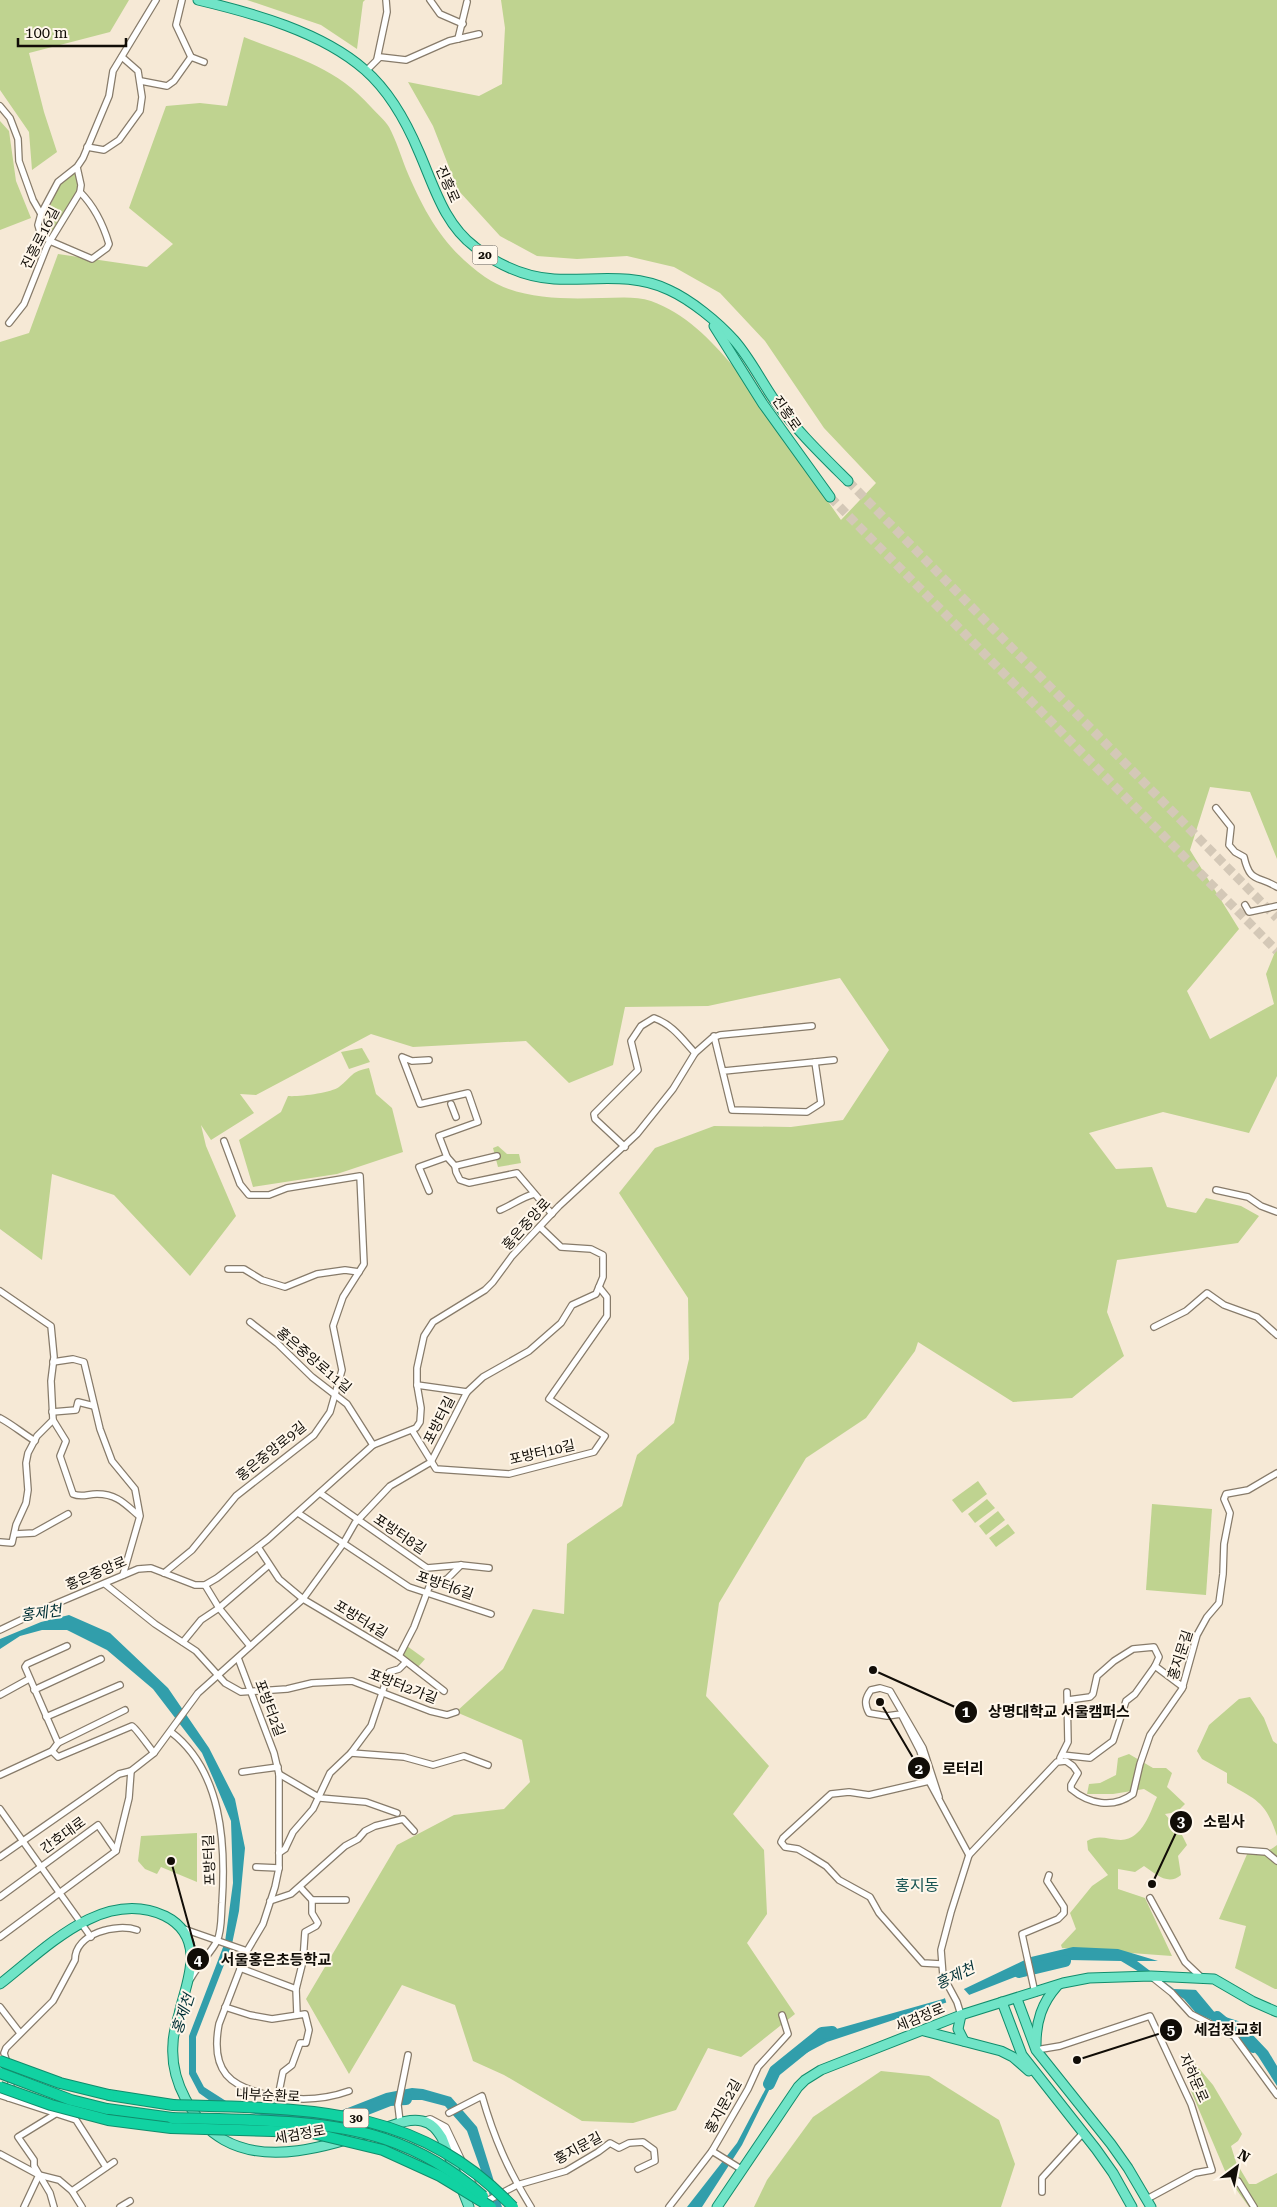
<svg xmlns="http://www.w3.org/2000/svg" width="1277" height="2207" font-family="'Roboto Serif','Noto Sans KR',serif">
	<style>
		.green { fill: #bfd390 }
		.water { fill: #319eab }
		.pier { fill: #f6e9d6 }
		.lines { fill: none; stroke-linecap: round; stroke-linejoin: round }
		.river { stroke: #319eab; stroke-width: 12 }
		.primary-tunnel { stroke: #d4c8b7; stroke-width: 9; stroke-dasharray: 9 4.5; stroke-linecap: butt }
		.street-casing { stroke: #877b6a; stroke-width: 8 }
		.secondary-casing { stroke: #877b6a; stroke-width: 10 }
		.primary-casing { stroke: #118d6c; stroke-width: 11 }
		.highway-casing { stroke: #118d6c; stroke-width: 12 }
		.street { stroke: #fff; stroke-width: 5.5 }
		.secondary { stroke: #fff; stroke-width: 8 }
		.primary { stroke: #70e4c7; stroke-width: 9 }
		.highway { stroke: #11d2a2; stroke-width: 10 }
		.highway-bridge-casing { stroke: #118d6c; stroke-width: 12; stroke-linecap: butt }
		.highway-bridge { stroke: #11d2a2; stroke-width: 10 }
		.labels { text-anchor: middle; stroke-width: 4; stroke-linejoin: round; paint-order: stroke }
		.shield { fill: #fff7eb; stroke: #58534b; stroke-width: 1 }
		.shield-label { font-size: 12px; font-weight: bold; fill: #110d07 }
		.street-label { font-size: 14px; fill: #110d07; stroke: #fff7eb }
		.water-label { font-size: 15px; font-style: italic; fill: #003036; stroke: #fff7eb }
		.quarter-label { font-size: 16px; fill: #185452; stroke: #fff7eb }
		.leader { fill: none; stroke: #110d07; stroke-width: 2 }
		.callout-dot { fill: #110d07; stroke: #fff7eb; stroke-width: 2 }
		.mark-label { font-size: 15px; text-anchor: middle; font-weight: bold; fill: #fff }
		.callout-label { font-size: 15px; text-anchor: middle; font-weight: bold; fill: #110d07; stroke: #fff7eb; stroke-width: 4; stroke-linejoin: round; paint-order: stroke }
	</style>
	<rect width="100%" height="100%" fill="#f6e9d6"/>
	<g class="green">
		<polygon points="0,0 129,0 110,32 29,53 44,112 57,152 32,170 29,132 0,90"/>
		<polygon points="247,0 365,0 363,2 357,49 321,25"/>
		<path d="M501,0H1277V859L1250,792L1210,787L1190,850L1239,929L1187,991L1210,1039L1274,1004L1266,974L1277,947V1076L1249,1133L1163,1112L1089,1133L1116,1169L1152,1167L1167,1207L1196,1213L1206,1198L1241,1206L1259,1216L1238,1243L1117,1260L1107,1312L1124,1356L1072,1398L1013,1402L918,1342L915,1351L866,1418L806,1458L719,1603L706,1696L769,1766L733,1814L764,1850L767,1914L747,1943L795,2014L741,2057L708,2048L676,2110L633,2123L582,2121L504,2075L473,2061L455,2005L402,1985L349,2074L306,1999L397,1845L454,1815L504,1809L530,1782L522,1740L456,1712L503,1669L533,1609L564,1614L567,1544L622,1506L637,1455L674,1423L689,1359L688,1298L619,1193L655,1148L714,1126L791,1127L843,1120L889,1050L840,978L708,1006L625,1007L613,1065L569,1083L526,1041L413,1047L371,1034L256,1095L240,1094L254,1113L211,1140L201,1125L206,1146L236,1216L190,1276L114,1195L52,1174L42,1260L0,1229V342L29,333L58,254L147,267L173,244L129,208L166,106L200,103L227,106L244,37C294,57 335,66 371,107C377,114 385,120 389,127C396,140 401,156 406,169C425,214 444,248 485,277C518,300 564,299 602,298C618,298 636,296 651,301C685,313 710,339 733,366L841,520L876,483L824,428L765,341L720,293L674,267L627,256L577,259L537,256L500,236L458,190L433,126L408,82L479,96L502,84L505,28Z"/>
		<polygon points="0,121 9,131 16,181 31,218 0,230"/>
		<path d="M74,171C87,192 62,218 51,235L44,229L43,221L62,180Z"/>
		<polygon points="362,1048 370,1062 349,1069 341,1052"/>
		<path d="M369,1068L376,1094L392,1108L403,1152L337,1174L253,1187L239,1140L281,1112L288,1096C298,1097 331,1093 339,1087C353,1076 350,1072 369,1068Z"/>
		<polygon points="498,1146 507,1154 519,1154 521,1163 498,1167 493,1148"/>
		<polygon points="978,1481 987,1494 962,1513 952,1500"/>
		<polygon points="987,1499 995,1508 975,1523 968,1514"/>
		<polygon points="1152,1504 1212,1509 1206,1595 1146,1590"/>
		<polygon points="998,1511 1005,1520 986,1535 979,1526"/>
		<polygon points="1008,1524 1015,1533 996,1547 989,1538"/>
		<polygon points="407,1646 425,1659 418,1667 402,1656"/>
		<path d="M1250,1697L1264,1718L1273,1741L1277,1744V1836C1266,1802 1257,1800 1227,1783V1773L1202,1759L1197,1751L1209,1725L1239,1699Z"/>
		<path d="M1129,1754L1153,1768H1166L1172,1773L1167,1787L1185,1804L1177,1812L1165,1814L1181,1833L1187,1845L1178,1856L1181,1875C1168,1886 1156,1874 1144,1866L1135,1872L1118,1869V1889L1145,1898L1172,1956L1062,1948L1061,1945L1076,1929L1070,1913L1092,1886L1108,1875L1088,1850L1087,1841C1100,1834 1108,1840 1121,1840C1143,1839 1150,1812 1157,1797L1144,1789L1113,1794H1087L1089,1784L1100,1783L1116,1775L1118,1758Z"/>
		<polygon points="197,1833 197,1882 161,1867 157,1874 145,1869 138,1861 141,1836"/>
		<path d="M1277,1845V1989H1275L1235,1968L1246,1926L1219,1919L1248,1852C1259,1854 1269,1852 1277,1845Z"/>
		<polygon points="1187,2054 1213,2085 1242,2134 1238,2141 1231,2146 1236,2162 1249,2184 1256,2184 1277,2173 1277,2207 1249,2207 1228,2178 1191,2091 1191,2071"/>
		<polygon points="881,2071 929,2076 999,2120 1015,2164 1001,2207 754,2207 767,2180 813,2117"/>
	</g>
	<g class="water">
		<polygon points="69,1615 110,1633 168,1688 209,1748 235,1799 245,1848 239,1911 232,1944 196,2037 196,2072 204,2087 226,2101 283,2111 340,2111 386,2093 412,2088 423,2089 451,2097 477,2127 502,2207 494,2207 467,2131 445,2106 422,2100 390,2100 339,2120 285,2119 220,2108 199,2093 189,2074 189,2036 225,1942 233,1883 231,1821 213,1778 202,1753 153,1689 107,1650 67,1630 42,1630 20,1636 0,1649 0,1639 41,1622"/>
		<polygon points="1073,1947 1118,1949 1158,1961 1196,1990 1216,2014 1238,2021 1250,2032 1268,2051 1277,2066 1277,2086 1258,2056 1236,2031 1196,2013 1184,1999 1121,1961 1069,1960 1035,1969 969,1995 827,2042 795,2059 777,2074 742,2145 702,2207 687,2207 737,2143 775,2071 822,2033 943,1999 1031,1957"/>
	</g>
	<g class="pier">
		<polygon points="1137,1961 1162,1961 1199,1990 1174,1989"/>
		<polygon points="962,1987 971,1997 947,2005 944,1995"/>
	</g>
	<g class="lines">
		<g class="river">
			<polyline points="1019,1972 1065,1961"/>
			<polyline points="1217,2017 1253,2047"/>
			<polyline points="769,2084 775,2071 822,2033 832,2032"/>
			<polyline points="297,2119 339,2120 390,2100 406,2099"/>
		</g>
		<g class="primary-tunnel">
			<polyline points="848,481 1277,918"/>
			<polyline points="830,497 1277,951"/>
		</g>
		<defs>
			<g id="street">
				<polyline points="182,0 176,25 191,57"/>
				<polyline points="430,0 440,14 463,24"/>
				<polyline points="458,39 467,2"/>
				<polyline points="377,59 387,12 386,0"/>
				<polyline points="366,71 380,57 406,60 449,41 479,34"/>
				<polyline points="141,81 167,86 174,81 191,57 204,62"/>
				<polyline points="0,106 10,118 18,139 19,161 33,200 41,214"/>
				<polyline points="87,147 104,150 119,140 140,111 142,97 138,71 122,57"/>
				<path d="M77,167L81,185L80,192C95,207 103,224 109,244L107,248L92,259L50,241L40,232L38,225L41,214L58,182L77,167L83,158L109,96L113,71L156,0"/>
				<polyline points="9,323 24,304 47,246 80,192"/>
				<path d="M1216,808L1231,827L1229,845L1235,852L1244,857C1250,883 1257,875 1277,887"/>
				<polyline points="1245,905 1249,912 1277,906"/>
				<polyline points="714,1036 732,1110 807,1112 821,1103 815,1062 724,1071"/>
				<polyline points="429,1060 412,1061 402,1057 420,1104 468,1093 478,1122 439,1136 447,1157"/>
				<polyline points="815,1062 834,1060"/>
				<polyline points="451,1104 456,1117"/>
				<path d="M625,1147L595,1119L594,1114L638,1070L631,1041L641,1026L654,1018C673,1025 682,1039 695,1053"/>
				<polyline points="455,1166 497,1156"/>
				<polyline points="1216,1190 1248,1197 1261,1206 1277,1212"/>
				<polyline points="429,1191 419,1167 447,1157 455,1166 456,1172 460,1180 469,1183 517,1173 552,1214"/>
				<path d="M500,1210C512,1205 522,1197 534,1194"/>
				<polyline points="228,1269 244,1269 262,1280 285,1287 317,1274 345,1270 359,1272"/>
				<polyline points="0,1291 51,1326 54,1357 51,1381 53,1420 37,1436 28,1453 26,1463 28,1490 26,1503 16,1525 12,1543 0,1542"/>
				<polyline points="250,1322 277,1343 312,1377 347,1404 373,1445"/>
				<polyline points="1154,1327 1186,1311 1207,1293 1224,1305 1257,1317 1277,1335"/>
				<polyline points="53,1362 73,1359 84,1362 100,1429 112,1461 135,1489 140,1516 123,1575"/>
				<polyline points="417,1385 467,1392"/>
				<polyline points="52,1412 76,1410 78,1402 94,1406"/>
				<path d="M0,1418C13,1425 22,1433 35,1441"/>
				<path d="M53,1420L66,1441L60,1456L73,1494C82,1498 87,1494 97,1494C117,1494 125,1504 139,1516"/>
				<polyline points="412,1430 436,1469 509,1474 594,1452 605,1436 549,1399 607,1316 607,1297 599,1287"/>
				<polyline points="320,1493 427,1568 461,1565 489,1568"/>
				<polyline points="298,1513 409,1587 491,1614"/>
				<polyline points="15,1534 34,1533 68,1514"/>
				<polyline points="258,1547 279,1579 303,1599 399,1656 444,1691"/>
				<polyline points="164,1573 192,1550 236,1496 314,1435 330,1412 342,1370 333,1326 343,1297 364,1264 360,1176 287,1188 269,1195 249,1195 240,1184 224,1141"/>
				<polyline points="105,1584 155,1624 196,1651 225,1683 241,1692 287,1689 312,1683 352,1681 430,1711 447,1715 456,1712"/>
				<polyline points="205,1585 219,1608 250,1646"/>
				<polyline points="0,1630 48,1607 138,1569 151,1568 195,1585 205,1585 217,1578 268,1539 373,1445 416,1428 420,1422 421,1408 417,1385 417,1368 424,1336 433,1322 485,1290 493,1282 512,1256 559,1206 637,1134 673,1089 695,1053 712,1038 720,1035 812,1026"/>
				<polyline points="183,1642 201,1620 219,1608 269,1565"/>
				<polyline points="399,1656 414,1627 429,1587 447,1579 461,1565"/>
				<path d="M238,1658L274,1753L279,1774V1868L275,1887L263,1924L247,1951L219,2024C210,2071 229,2088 274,2096C300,2101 324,2100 349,2091"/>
				<polyline points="1155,1666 1183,1687"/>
				<polyline points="34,1690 101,1659"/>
				<polyline points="0,1695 29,1679"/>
				<polyline points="46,1717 120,1685"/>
				<path d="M171,1732C222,1771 226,1844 222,1903C221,1914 222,1931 217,1941C210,1954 198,1965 191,1978"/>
				<polyline points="58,1743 125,1710"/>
				<path d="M52,1751L58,1757L132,1726C136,1728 149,1747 154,1753"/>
				<polyline points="351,1753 404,1757 433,1765 464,1756 488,1765"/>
				<polyline points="1062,1755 1090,1758 1113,1741 1126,1701 1135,1694 1155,1666 1159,1657 1154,1647 1133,1649 1114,1661 1097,1676 1093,1694 1090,1697 1068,1700"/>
				<polyline points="1060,1758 1068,1742 1067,1692"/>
				<polyline points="242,1772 278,1767"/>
				<polyline points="279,1774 320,1798 366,1802 397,1813"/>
				<polyline points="0,1775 52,1751 58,1743 25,1667 27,1664 67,1646"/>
				<polyline points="929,1781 869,1795 849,1792 831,1794 783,1838 781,1842 785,1847 798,1849 810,1856 826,1866 839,1880 870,1897 879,1913 923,1963 941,1964"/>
				<path d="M939,1797L923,1748L890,1691L880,1688L871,1690C865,1698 864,1704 869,1713L887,1716L901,1714L920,1751L929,1781L969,1855"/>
				<polyline points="0,1809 91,1937"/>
				<polyline points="1240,1850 1266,1852 1277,1861"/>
				<polyline points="279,1853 285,1849 293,1832 313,1809 330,1773 351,1753 371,1726 389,1672 399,1669 406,1662"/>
				<polyline points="0,1857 119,1774 131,1771 154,1753 198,1693 303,1599 343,1544 355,1523 390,1486 431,1462 467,1392 483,1377 529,1351 561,1323 572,1305 596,1294 603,1277 603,1255 591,1249 561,1247 540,1227"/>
				<polyline points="256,1867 279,1868"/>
				<polyline points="0,1897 98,1825 116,1851"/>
				<polyline points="1150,1898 1185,1962 1203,1979"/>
				<polyline points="312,1900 346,1900"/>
				<polyline points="270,1901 291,1894 345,1846 358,1839 365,1831 375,1826 403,1819 414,1831"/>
				<polyline points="181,1928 247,1951"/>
				<polyline points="0,1937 116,1851 129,1798 131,1771"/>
				<polyline points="240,1968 296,1989"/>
				<polyline points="1152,1977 1172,1993 1191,2014 1234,2036 1277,2095"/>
				<polyline points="1035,1993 1022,1934 1058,1919 1064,1913 1064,1907 1047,1881 1049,1875"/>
				<polyline points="0,2007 20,2033"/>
				<polyline points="225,2007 250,2015 272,2019 305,2014 309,2030 306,2043 300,2043 292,2065 283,2072 278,2097"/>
				<polyline points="297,2014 296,1989 303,1961 305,1932 316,1926 318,1923 312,1913 312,1900 300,1887"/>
				<path d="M961,2015L957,2002L943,1976L941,1950L951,1912L969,1855L1057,1762L1066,1761L1073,1766L1078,1773L1071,1785V1789C1089,1804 1113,1809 1133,1794L1140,1764L1150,1735L1182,1689L1197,1635L1207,1617L1219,1603L1223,1574L1224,1544L1230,1513L1224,1499L1226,1494L1248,1490L1277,1473"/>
				<polyline points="1036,2050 1060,2046 1150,2016 1191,2104 1212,2170 1195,2173 1147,2199"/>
				<path d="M7,2063L4,2053L6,2048L53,2001L75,1960C75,1933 117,1923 137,1930"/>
				<polyline points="0,2095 76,2120 106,2167"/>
				<polyline points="9,2098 12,2076"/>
				<path d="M449,2113L482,2096C494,2138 508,2170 531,2207"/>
				<polyline points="400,2122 398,2105 408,2055"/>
				<polyline points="712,2151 741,2169"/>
				<polyline points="0,2154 39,2175 59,2180 72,2191 82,2207"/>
				<polyline points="1237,2183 1238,2181 1254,2207"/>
				<polyline points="72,2191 114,2162"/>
				<polyline points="1042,2192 1042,2178 1083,2133"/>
				<polyline points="483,2203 517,2185 566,2171 598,2152 610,2143 619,2148 629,2143 643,2142 654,2150 655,2161 638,2169"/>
				<polyline points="24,2207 39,2175"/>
				<polyline points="54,2207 50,2193 34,2166 34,2160 18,2137 57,2113"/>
				<polyline points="120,2207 130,2201"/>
				<polyline points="669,2207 712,2151 748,2089 758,2067 788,2034 782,2015"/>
			</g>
			<polyline id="secondary" points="427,2121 430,2120 445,2128 473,2187"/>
			<g id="primary">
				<path d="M198,0C253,13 322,32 365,70C390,92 406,121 419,152C434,186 444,224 475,247C498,265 525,277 554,279C594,281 631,272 669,290C691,300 718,322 734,340C750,358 761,381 775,401C796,430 822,455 848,481"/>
				<polyline points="714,326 763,404 830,497"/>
				<path d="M0,1984C45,1949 103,1887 165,1916C181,1924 190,1937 191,1955C192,1974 183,1996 179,2014C176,2024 173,2034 173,2044C170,2080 192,2122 224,2140C270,2166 331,2145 378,2130C392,2126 407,2118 422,2121C432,2123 437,2130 442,2138L469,2207"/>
				<polyline points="1017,1999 1036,2050 1111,2144 1128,2168 1151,2207"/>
				<polyline points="1002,2002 1022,2055 1096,2149 1113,2173 1132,2207"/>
				<polyline points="961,2015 958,2029 964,2041"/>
				<polyline points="924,2031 1001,2051 1013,2057 1029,2071"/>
				<path d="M1036,2045C1036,2021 1042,2003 1057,1986"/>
				<polyline points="717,2207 798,2087 805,2080 821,2070 961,2015 1063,1983 1089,1978 1151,1976 1214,1979 1252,2001 1277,2012"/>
			</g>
			<g id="highway">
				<polyline points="109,2095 173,2105"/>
				<polyline points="107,2109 172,2118"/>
			</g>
		</defs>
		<use href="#street" class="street-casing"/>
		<use href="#secondary" class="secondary-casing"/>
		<use href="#primary" class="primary-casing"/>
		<use href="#highway" class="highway-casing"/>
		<use href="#street" class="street"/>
		<use href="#secondary" class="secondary"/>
		<use href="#primary" class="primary"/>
		<use href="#highway" class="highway"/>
		<defs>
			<g id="highway-bridge">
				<polyline points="0,2061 60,2083 109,2095"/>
				<polyline points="0,2073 71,2100 107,2109"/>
				<polyline points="0,2087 51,2105 108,2120 171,2128 308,2132 383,2150 440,2176 491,2207"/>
				<path d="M173,2105C305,2109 415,2104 513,2207"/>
				<path d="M172,2118C237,2120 324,2118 385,2139C421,2151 454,2171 483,2196"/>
			</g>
		</defs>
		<use href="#highway-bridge" class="highway-bridge-casing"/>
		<use href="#highway-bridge" class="highway-bridge"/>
	</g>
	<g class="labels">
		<g class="shield">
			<rect x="472.5" y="245.5" width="25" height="19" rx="4"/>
			<rect x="343.5" y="2108.5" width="25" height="19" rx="4"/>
		</g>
		<g class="shield-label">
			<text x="485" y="259">20</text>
			<text x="356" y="2122">30</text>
		</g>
		<g class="street-label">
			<text transform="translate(448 184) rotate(66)" y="5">진흥로</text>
			<text transform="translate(40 238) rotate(-63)" y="5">진흥로16길</text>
			<text transform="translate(787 413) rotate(55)" y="5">진흥로</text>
			<text transform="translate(526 1224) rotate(-48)" y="5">홍은중앙로</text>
			<text transform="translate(314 1360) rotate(40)" y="5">홍은중앙로11길</text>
			<text transform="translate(439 1420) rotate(-63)" y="5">포방터길</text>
			<text transform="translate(271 1451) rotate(-39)" y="5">홍은중앙로9길</text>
			<text transform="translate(542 1452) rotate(-13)" y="5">포방터10길</text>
			<text transform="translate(400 1534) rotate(34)" y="5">포방터8길</text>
			<text transform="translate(96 1573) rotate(-23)" y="5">홍은중앙로</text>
			<text transform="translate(445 1585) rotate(19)" y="5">포방터6길</text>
			<text transform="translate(361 1619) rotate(31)" y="5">포방터4길</text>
			<text transform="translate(1180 1655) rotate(-72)" y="5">홍지문길</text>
			<text transform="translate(403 1686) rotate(21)" y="5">포방터2가길</text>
			<text transform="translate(270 1708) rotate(69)" y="5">포방터2길</text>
			<text transform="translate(63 1835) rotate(-36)" y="5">간호대로</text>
			<text transform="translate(209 1860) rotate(-92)" y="5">포방터길</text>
			<text transform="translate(920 2017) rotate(-22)" y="5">세검정로</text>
			<text transform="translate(1194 2078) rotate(66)" y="5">자하문로</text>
			<text transform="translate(268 2095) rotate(3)" y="5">내부순환로</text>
			<text transform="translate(723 2106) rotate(-61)" y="5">홍지문2길</text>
			<text transform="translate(300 2134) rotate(-10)" y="5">세검정로</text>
			<text transform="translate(578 2148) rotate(-28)" y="5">홍지문길</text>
		</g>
		<g class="water-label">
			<text transform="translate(41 1613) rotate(-8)" y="5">홍제천</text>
			<text transform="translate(955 1976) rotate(-26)" y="5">홍제천</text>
			<text transform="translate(183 2014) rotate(-72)" y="5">홍제천</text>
		</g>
		<g class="quarter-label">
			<text x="917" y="1891">홍지동</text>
		</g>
	</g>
	<path class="leader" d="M873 1670L966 1712M880 1702L919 1768M1152 1884L1181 1822M171 1861L198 1959M1077 2060L1171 2030"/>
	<g class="callout-dot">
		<circle cx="873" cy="1670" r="5"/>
		<circle cx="880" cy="1702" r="5"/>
		<circle cx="1152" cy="1884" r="5"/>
		<circle cx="171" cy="1861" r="5"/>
		<circle cx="1077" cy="2060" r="5"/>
		<circle cx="966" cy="1712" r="12"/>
		<circle cx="919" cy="1768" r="12"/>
		<circle cx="1181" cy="1822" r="12"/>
		<circle cx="198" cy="1959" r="12"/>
		<circle cx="1171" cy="2030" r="12"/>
	</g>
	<g class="mark-label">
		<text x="966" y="1717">1</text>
		<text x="919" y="1774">2</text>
		<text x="1181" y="1827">3</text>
		<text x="198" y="1965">4</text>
		<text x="1171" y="2035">5</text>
	</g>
	<g class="callout-label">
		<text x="1059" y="1717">상명대학교 서울캠퍼스</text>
		<text x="963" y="1774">로터리</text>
		<text x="1224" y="1827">소림사</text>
		<text x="276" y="1965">서울홍은초등학교</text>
		<text x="1228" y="2035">세검정교회</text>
	</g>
	<g transform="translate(1237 2167) rotate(32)" stroke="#fff7eb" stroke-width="4" paint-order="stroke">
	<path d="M0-4L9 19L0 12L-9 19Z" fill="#110d07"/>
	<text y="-8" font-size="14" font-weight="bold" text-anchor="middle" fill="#110d07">N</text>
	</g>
	<path d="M18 38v8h108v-8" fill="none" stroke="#110d07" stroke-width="2.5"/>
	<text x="25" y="38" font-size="15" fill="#110d07" stroke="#fff7eb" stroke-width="4" paint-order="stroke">100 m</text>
</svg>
